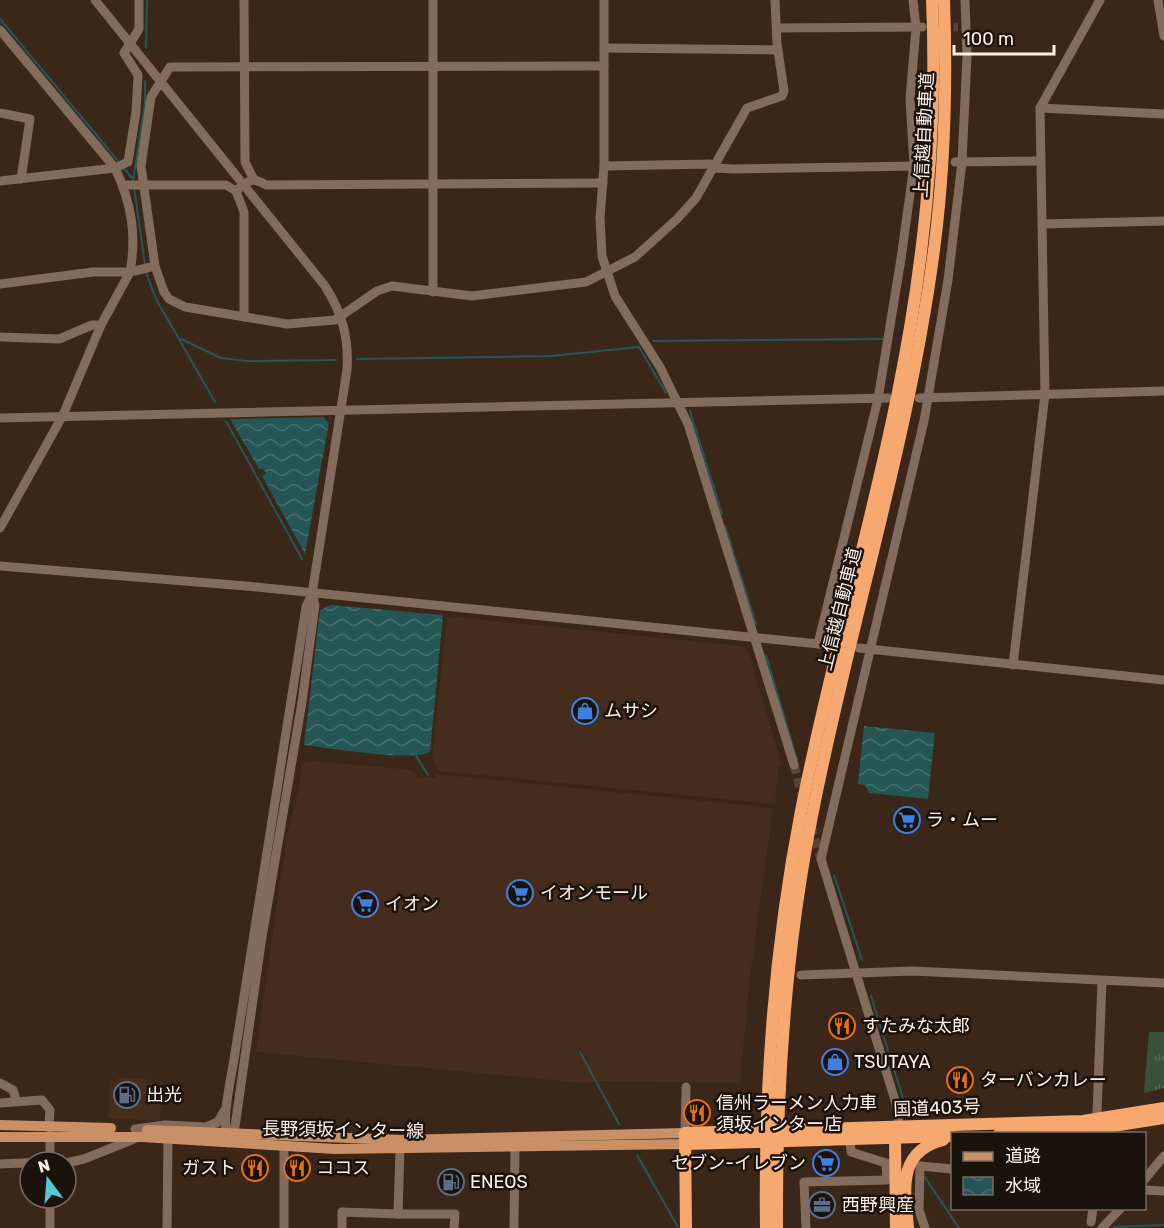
<svg xmlns="http://www.w3.org/2000/svg" width="1164" height="1228" font-family="Rubik,'Noto Sans JP',sans-serif">
	<style>
		.built { fill: #462c1c }
		.grass { fill: url(#grass-tufts) }
		.water { fill: url(#water-waves) }
		.lines { fill: none; stroke-linecap: round; stroke-linejoin: round }
		.stream { stroke: #245656; stroke-width: 2 }
		.minor-tunnel { stroke: #584439; stroke-width: 9; stroke-dasharray: 9 4.5; stroke-linecap: butt }
		.minor { stroke: #836b5d; stroke-width: 9 }
		.major { stroke: #c99067; stroke-width: 10 }
		.highway { stroke: #f7a86e; stroke-width: 12 }
		.labels { text-anchor: middle; stroke-width: 5; stroke-linejoin: round; paint-order: stroke }
		.street-label { font-size: 18px; fill: #fef0e8; stroke: #1b120c }
		.poi-label { font-size: 18px; fill: #fef0e8; stroke: #1b120c; text-anchor: start }
	</style>
	<defs>
		<pattern id="grass-tufts" width="24" height="20" patternUnits="userSpaceOnUse" patternTransform="scale(1.5)"><rect width="24" height="20" fill="#39513a"/><path d="M3 7l-1-3M5 7V3M7 7l1-3M15 17l-1-3M17 17v-4M19 17l1-3" fill="none" stroke="#576a56"/></pattern>
		<pattern id="water-waves" width="16" height="10" patternUnits="userSpaceOnUse" patternTransform="scale(1.5)"><rect width="16" height="10" fill="#245656"/><path d="M0 5q4-4 8 0t8 0" fill="none" stroke="#456f6e"/></pattern>
	</defs>
	<rect width="100%" height="100%" fill="#3b261a"/>
	<g class="built">
		<polygon points="447,616 741,646 748,651 782,765 778,767 775,804 438,771 432,757"/>
		<polygon points="302,760 413,770 419,777 436,778 435,774 773,808 750,976 740,1083 604,1081 585,1083 256,1052 286,839 299,787"/>
		<polygon points="118,1078 147,1079 147,1083 163,1084 160,1121 108,1118 111,1081 118,1082"/>
	</g>
	<polygon class="grass" points="1149,1032 1164,1032 1164,1088 1144,1093"/>
	<g class="water">
		<polygon points="323,417 329,423 305,554 262,476 266,473 263,469 259,469 230,419"/>
		<path d="M331,605L443,615L430,752C410,762 330,748 304,745L320,610Z"/>
		<polygon points="864,726 935,733 928,799 869,793 865,785 858,784"/>
	</g>
	<g class="lines">
		<g class="stream">
			<polyline points="0,19 119,162"/>
			<polyline points="146,48 147,0"/>
			<polyline points="123,167 132,178"/>
			<polyline points="133,181 145,103 145,81"/>
			<polyline points="134,187 145,265"/>
			<polyline points="145,270 156,299 215,402"/>
			<polyline points="181,339 221,358 246,361 336,360"/>
			<polyline points="653,341 884,339"/>
			<polyline points="357,359 551,356 639,347 666,393"/>
			<polyline points="690,411 722,514"/>
			<polyline points="226,421 302,559"/>
			<polyline points="725,526 756,624"/>
			<polyline points="766,655 797,760"/>
			<polyline points="415,754 428,775"/>
			<polyline points="834,875 862,960"/>
			<polyline points="871,996 908,1114"/>
			<polyline points="580,1052 619,1124"/>
			<polyline points="637,1155 678,1227"/>
			<polyline points="924,1176 959,1228"/>
			<polyline points="1114,1227 1164,1225"/>
		</g>
		<g class="minor-tunnel">
			<polyline points="940,27 958,27"/>
			<polyline points="794,765 803,799"/>
			<polyline points="811,826 821,859"/>
		</g>
		<g class="minor">
			<path d="M95,0L325,286C342,313 349,337 347,370L312,594"/>
			<path d="M139,0V29L124,53L138,75L136,112L128,162L115,168C131,202 137,234 130,272L155,266"/>
			<polyline points="244,0 245,162 253,178"/>
			<polyline points="604,0 604,166 600,218 602,256 615,296 660,367 688,424 794,765"/>
			<polyline points="1158,0 1164,36"/>
			<polyline points="777,28 922,27"/>
			<polyline points="0,30 115,168"/>
			<polyline points="604,48 778,50"/>
			<polyline points="604,66 170,67 151,97 141,166 155,266 164,292 169,299 185,307 287,324 335,320 377,291 392,286 472,296 586,282 635,257 677,219 696,198 747,108 782,96 784,91 777,44 775,0"/>
			<polyline points="1040,108 1164,114"/>
			<polyline points="0,113 30,119 21,179"/>
			<polyline points="955,162 1041,161"/>
			<polyline points="604,166 710,164 715,168 733,169 919,166"/>
			<polyline points="0,181 115,168"/>
			<path d="M123,185H226L236,191C248,181 251,176 266,185L603,183"/>
			<polyline points="236,191 244,212 244,317"/>
			<polyline points="1042,224 1164,221"/>
			<polyline points="0,284 93,272 130,272 101,325 63,415 0,528"/>
			<polyline points="433,292 433,0"/>
			<polyline points="0,337 59,339 92,325 101,325"/>
			<polyline points="919,398 1164,391"/>
			<polyline points="0,418 888,398"/>
			<polyline points="0,566 246,586 829,645"/>
			<path d="M312,594L315,605L302,702L261,943L234,1134L228,1143C221,1115 231,1081 235,1053L306,607Z"/>
			<polyline points="818,644 878,399 901,259 914,165 910,99 916,28 913,0"/>
			<polyline points="859,648 1164,680"/>
			<polyline points="1013,665 1045,394 1040,108 1100,0"/>
			<polyline points="801,975 913,971 1164,983"/>
			<polyline points="0,1083 13,1090 16,1100"/>
			<polyline points="0,1103 42,1100 50,1110 49,1126"/>
			<polyline points="1097,1113 1102,981"/>
			<polyline points="899,1128 897,1107 821,859 924,421 948,280 962,162 967,56 965,0"/>
			<polyline points="135,1129 165,1125 206,1127 218,1122 224,1111"/>
			<polyline points="685,1133 686,1087"/>
			<polyline points="50,1135 50,1162"/>
			<polyline points="400,1149 398,1214 455,1214 454,1228"/>
			<polyline points="66,1163 84,1159 134,1139"/>
			<polyline points="0,1164 46,1162"/>
			<polyline points="1144,1180 1164,1156"/>
			<polyline points="1144,1190 1164,1191"/>
			<polyline points="50,1198 50,1228"/>
			<polyline points="1091,1222 1093,1208"/>
			<polyline points="167,1228 168,1138"/>
			<polyline points="284,1228 284,1146"/>
			<polyline points="342,1228 342,1212 398,1214"/>
			<polyline points="514,1228 515,1147"/>
			<polyline points="806,1228 804,1182 887,1180 886,1163 851,1152 850,1140"/>
			<polyline points="925,1228 919,1210 920,1166 952,1169"/>
			<polyline points="1102,1228 1121,1208"/>
		</g>
		<g class="major">
			<polyline points="0,1125 111,1128"/>
			<polyline points="147,1130 401,1140 685,1133"/>
			<polyline points="0,1137 142,1137 335,1149 686,1144"/>
		</g>
		<g class="highway">
			<polyline points="999,1134 1081,1131 1164,1118"/>
			<polyline points="686,1144 952,1136"/>
			<polyline points="686,1228 685,1133 1083,1121 1164,1108"/>
			<path d="M766,1228C764,1088 774,949 801,811C828,672 869,536 897,397C924,266 938,134 932,0"/>
			<path d="M777,1228C776,1088 785,949 813,811C850,623 909,440 934,250C945,167 947,83 944,0"/>
			<polyline points="896,1228 895,1138 898,1132"/>
			<path d="M908,1228C905,1191 896,1152 943,1140"/>
		</g>
	</g>
	<defs>
		<symbol id="shop-ring" viewBox="-11 -11 22 22"><circle r="9.5" fill="#1b120c" stroke="#3f7fe0" stroke-width="1.5"/><path d="M-5-2.5h2.3a2.7 3.5 0 0 1 5.4 0H5L5.5 6h-11ZM-1.5-2.5h3a1.5 2.3 0 0 0-3 0Z" fill="#3f7fe0"/></symbol>
		<symbol id="supermarket-ring" viewBox="-11 -11 22 22"><circle r="9.5" fill="#1b120c" stroke="#3f7fe0" stroke-width="1.5"/><path d="M-6-5.5h2.5l.6 2H6L4.5 2H-2.5L-4.4-4H-6ZM-1.5 3.2a1.3 1.3 0 1 0 .1 0ZM3 3.2a1.3 1.3 0 1 0 .1 0Z" fill="#3f7fe0"/></symbol>
		<symbol id="restaurant-ring" viewBox="-11 -11 22 22"><circle r="9.5" fill="#1b120c" stroke="#e8710a" stroke-width="1.5"/><path d="M-5-6h1v4h1v-4h1v4h1v-4h1v5L-1.5 .5V6h-2V.5L-5-1ZM5-6V6H3V1.5H1.5Q1.5-4 5-6Z" fill="#e8710a"/></symbol>
		<symbol id="fuel-ring" viewBox="-11 -11 22 22"><circle r="9.5" fill="#1b120c" stroke="#5c6f8a" stroke-width="1.5"/><path d="M-5.5-6h7V0h2V4h1.3V-2.5L3-4.5l.8-.8L6-3V5H2.5V1h-1V6h-7ZM-4.2-4.7v3.2H.2V-4.7Z" fill="#5c6f8a"/></symbol>
		<symbol id="office-ring" viewBox="-11 -11 22 22"><circle r="9.5" fill="#1b120c" stroke="#5c6f8a" stroke-width="1.5"/><path d="M-6-3h4V-5.5h4V-3h4V5H-6ZM-1-4.5V-3h2v-1.5ZM-6 0V1H6V0Z" fill="#5c6f8a"/></symbol>
	</defs>
	<g fill-rule="evenodd">
		<use href="#shop-ring" x="570" y="696" width="30" height="30"/>
		<use href="#supermarket-ring" x="892" y="805" width="30" height="30"/>
		<use href="#supermarket-ring" x="505" y="878" width="30" height="30"/>
		<use href="#supermarket-ring" x="350" y="889" width="30" height="30"/>
		<use href="#restaurant-ring" x="827" y="1011" width="30" height="30"/>
		<use href="#shop-ring" x="820" y="1047" width="30" height="30"/>
		<use href="#restaurant-ring" x="945" y="1065" width="30" height="30"/>
		<use href="#fuel-ring" x="112" y="1080" width="30" height="30"/>
		<use href="#restaurant-ring" x="682" y="1098" width="30" height="30"/>
		<use href="#supermarket-ring" x="811" y="1148" width="30" height="30"/>
		<use href="#restaurant-ring" x="240" y="1153" width="30" height="30"/>
		<use href="#restaurant-ring" x="282" y="1153" width="30" height="30"/>
		<use href="#fuel-ring" x="436" y="1167" width="30" height="30"/>
		<use href="#office-ring" x="807" y="1190" width="30" height="30"/>
	</g>
	<g class="labels">
		<g class="street-label">
			<text transform="translate(924 135) rotate(-87)" y="6">上信越自動車道</text>
			<text transform="translate(840 609) rotate(-76)" y="6">上信越自動車道</text>
			<text transform="translate(937 1108) rotate(-2)" y="6">国道403号</text>
			<text transform="translate(343 1130) rotate(1)" y="6">長野須坂インター線</text>
		</g>
		<g class="poi-label">
			<text x="604" y="717">ムサシ</text>
			<text x="926" y="826">ラ・ムー</text>
			<text x="540" y="899">イオンモール</text>
			<text x="385" y="910">イオン</text>
			<text x="862" y="1032">すたみな太郎</text>
			<text x="854" y="1068">TSUTAYA</text>
			<text x="980" y="1086">ターバンカレー</text>
			<text x="146" y="1101">出光</text>
			<text x="716" y="1109">信州ラーメン人力車<tspan x="716" dy="21">須坂インター店</tspan></text>
			<text x="806" y="1169" text-anchor="end">セブン-イレブン</text>
			<text x="236" y="1174" text-anchor="end">ガスト</text>
			<text x="316" y="1174">ココス</text>
			<text x="470" y="1188">ENEOS</text>
			<text x="842" y="1211">西野興産</text>
		</g>
	</g>
	<rect x="951" y="1132" width="195" height="78" fill="#1b120c" stroke="#766b64" stroke-width="1.5"/>
	<rect x="963" y="1152" width="30" height="9" fill="#c99067" stroke="#766b64" stroke-width="1.5"/>
	<text x="1005" y="1162" font-size="18" fill="#fef0e8">道路</text>
	<rect x="963" y="1177" width="30" height="18" fill="url(#water-waves)" stroke="#766b64" stroke-width="1.5"/>
	<text x="1005" y="1192" font-size="18" fill="#fef0e8">水域</text>
	<g transform="translate(48 1180) rotate(344)"><circle r="28" fill="#1b120c" stroke="#766b64" stroke-width="1.5"/>
	<path d="M0-4.5L10 22L0 15L-10 22Z" fill="#52ccd0"/>
	<text y="-9" font-size="16" font-weight="bold" text-anchor="middle" fill="#fef0e8">N</text>
	</g>
	<path d="M954 45v9h100v-9" fill="none" stroke="#fef0e8" stroke-width="3"/>
	<text x="963" y="45" font-size="18" fill="#fef0e8" stroke="#1b120c" stroke-width="4.5" paint-order="stroke">100 m</text>
</svg>
